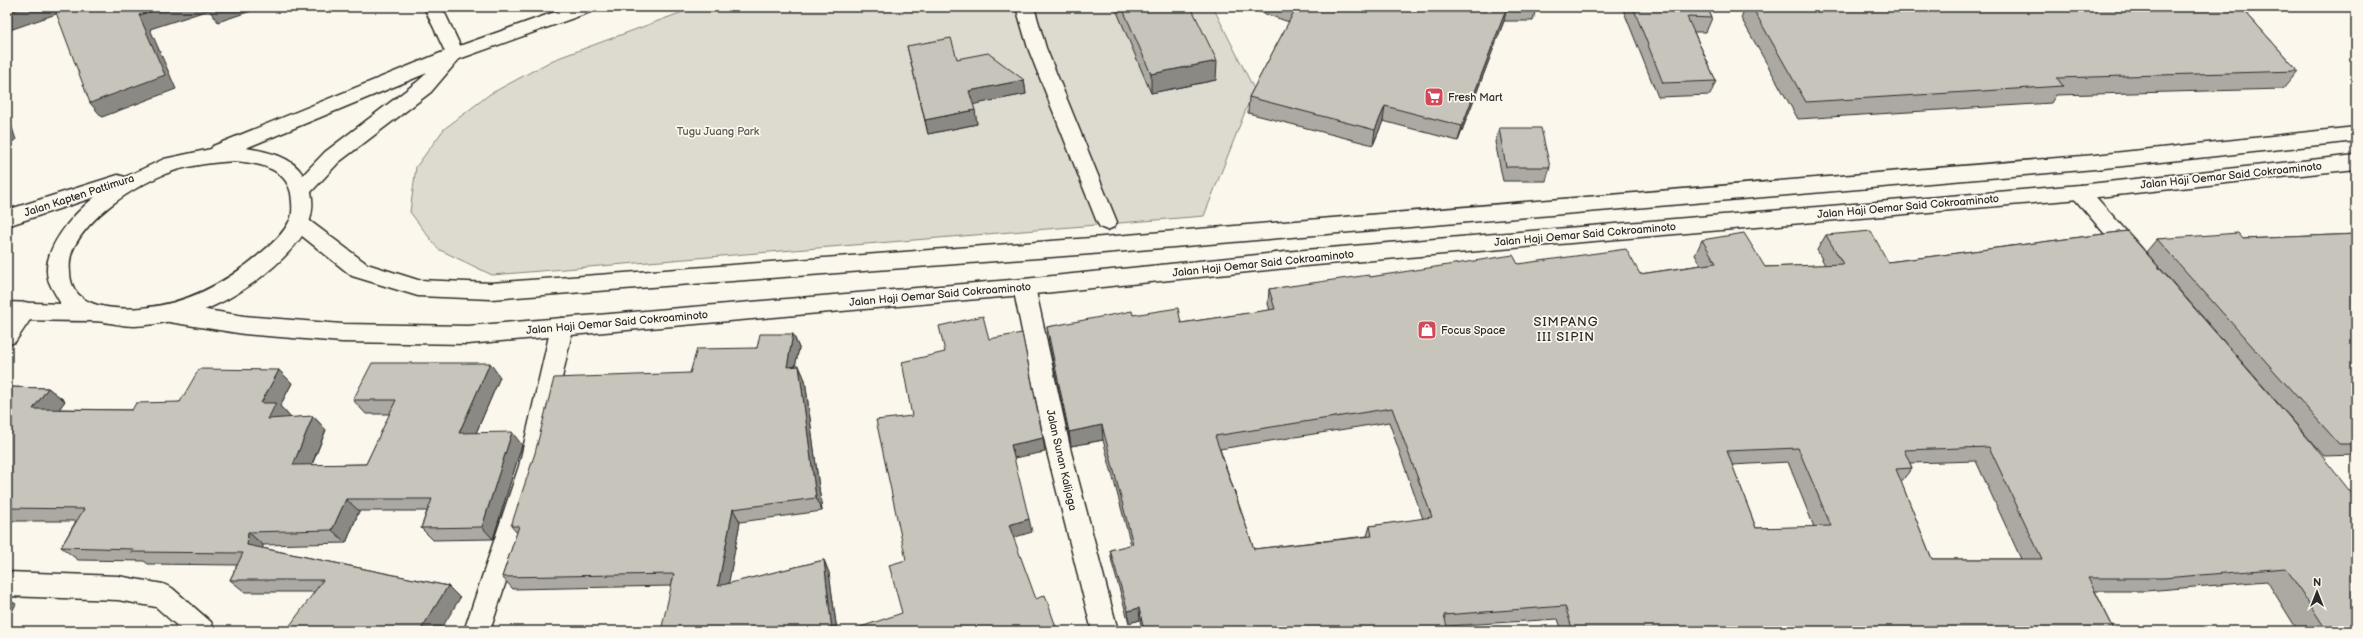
<svg xmlns="http://www.w3.org/2000/svg" width="2363" height="638" font-family="'Balsamiq Sans',sans-serif">
	<style>
		.green { fill: #dddad0; stroke: #84827e }
		.lines { fill: none; stroke-linecap: round; stroke-linejoin: round }
		.service-casing { stroke: #2b2b2b; stroke-width: 3 }
		.minor-casing { stroke: #2b2b2b; stroke-width: 3 }
		.tertiary-casing { stroke: #2b2b2b; stroke-width: 3 }
		.secondary-casing { stroke: #2b2b2b; stroke-width: 3 }
		.primary-casing { stroke: #2b2b2b; stroke-width: 3 }
		.service { fill: #fbf7ec; fill-rule: evenodd }
		.minor { fill: #fbf7ec; fill-rule: evenodd }
		.tertiary { fill: #fbf7ec; fill-rule: evenodd }
		.secondary { fill: #fbf7ec; fill-rule: evenodd }
		.primary { fill: #fbf7ec; fill-rule: evenodd }
		.wall { fill: #aba9a2; stroke: #2b2b2b; fill-rule: evenodd }
		.shaded-wall { fill: #8b8984; stroke: #2b2b2b }
		.building { fill: #c7c4bc; stroke: #2b2b2b; fill-rule: evenodd }
		.labels { text-anchor: middle; stroke-width: 3.5; stroke-linejoin: round; paint-order: stroke }
		.poi-label { font-size: 11px; fill: #2b2b2b; stroke: #fbf7ec; text-anchor: start }
		.park-label { font-size: 11px; fill: #585754; stroke: #fbf7ec }
		.street-label { font-size: 11px; fill: #2b2b2b; stroke: #fbf7ec }
		.quarter-label { font-size: 13px; letter-spacing: 1px; fill: #2b2b2b; stroke: #fbf7ec }
	</style>
	<rect width="100%" height="100%" fill="#fbf7ec"/>
	<filter id="ink" filterUnits="userSpaceOnUse"><feTurbulence type="fractalNoise" baseFrequency=".025" numOctaves="2"/><feDisplacementMap in="SourceGraphic" scale="8" xChannelSelector="R" yChannelSelector="G"/><feConvolveMatrix kernelMatrix="1 2 1 2 8 2 1 2 1" color-interpolation-filters="sRGB"/></filter>
	<g filter="url(#ink)">
		<polygon class="green" points="696,7 1213,7 1254,89 1204,216 492,275 438,249 410,212 416,167 444,129 490,94 553,60"/>
		<g class="lines">
			<defs>
				<polygon id="service" points="1016,7 1034,7 1046,48 1117,222 1114,227 1107,230 1100,227 1097,222 1028,48"/>
				<g id="minor">
					<polygon points="424,7 442,7 464,54 462,58 455,60 448,58"/>
					<polygon points="2080,185 2087,187 2143,250 2147,256 2143,262 2136,264 2129,262 2073,197 2070,192 2073,187"/>
					<path d="M25,302L33,305L36,311L15,342L7,345C7,327 5,309 25,302Z"/>
					<polygon points="562,318 570,321 573,327 543,466 490,631 464,631 519,466 551,327 554,321"/>
					<polygon points="7,572 118,576 163,584 172,588 211,622 215,631 183,631 156,607 118,600 7,596"/>
				</g>
				<polygon id="tertiary" points="1024,279 1032,281 1035,287 1071,452 1118,631 1092,631 1047,452 1013,287 1016,281"/>
				<g id="secondary">
					<polygon points="2356,127 2356,141 2095,169 1091,254 491,299 418,296 352,276 292,228 289,223 292,218 299,215 306,218 367,264 418,280 491,283 1091,238 2095,155"/>
					<polygon points="2356,155 2356,169 2080,199 1305,266 1024,295 468,344 342,342 244,334 169,322 161,319 158,313 161,307 169,304 244,316 342,324 468,326 1024,279 1305,250 2080,185"/>
				</g>
				<path id="primary" d="M569,7H596L593,11L459,59L431,92L339,162L311,192C317,220 302,239 283,258C244,296 190,324 134,326C120,326 106,321 92,321C64,321 35,320 7,320V302L61,304C57,297 52,289 49,282C38,252 74,213 95,197L7,226V210L118,175L125,177L164,159L211,149L213,146L448,50ZM427,73L417,82L325,152L303,175C292,156 266,151 246,148ZM235,161C257,163 285,167 291,193C292,202 294,214 289,222C283,234 271,245 261,253C226,283 188,304 142,308C116,310 71,309 70,273C69,263 70,254 75,245C92,215 126,192 156,178C180,166 208,163 235,161Z"/>
			</defs>
			<use href="#service" class="service-casing"/>
			<use href="#minor" class="minor-casing"/>
			<use href="#tertiary" class="tertiary-casing"/>
			<use href="#secondary" class="secondary-casing"/>
			<use href="#primary" class="primary-casing"/>
			<use href="#service" class="service"/>
			<use href="#minor" class="minor"/>
			<use href="#tertiary" class="tertiary"/>
			<use href="#secondary" class="secondary"/>
			<use href="#primary" class="primary"/>
		</g>
		<g class="wall">
			<polygon points="1115,7 1191,7 1216,80 1151,93"/>
			<polygon points="1245,7 1536,7 1533,21 1504,21 1458,141 1383,121 1373,145 1248,113 1249,97 1289,22"/>
			<polygon points="1622,7 1707,7 1712,18 1706,32 1694,32 1716,81 1710,95 1658,97"/>
			<polygon points="1745,7 2241,7 2298,71 2283,89 2056,95 2051,103 1798,119 1741,18"/>
			<polygon points="907,46 957,59 1024,80 1026,94 973,104 977,124 928,134"/>
			<polygon points="1499,128 1550,167 1546,181 1503,181 1495,142"/>
			<path d="M2127,231L2356,631H2298L2267,581L2146,591H2095L2115,631H1562L1558,619L1447,626L1448,631H1142L1140,620L1129,623L1112,563L1110,550L1131,545L1103,440L1071,446L1049,343L1047,327L1133,315L1181,323L1270,310L1268,304L1269,289L1370,277L1518,264L1640,274L1701,265L1695,255L1702,240L1765,267L1825,265L1817,250L1826,235L1888,262ZM1389,422L1423,519L1370,526L1367,536L1254,549L1220,449ZM1976,461L2021,559H1932L1901,482L1912,468L1910,463ZM1788,462L1814,527L1756,528L1732,465Z"/>
			<polygon points="2356,234 2356,455 2324,456 2146,252 2157,239 2243,239"/>
			<polygon points="793,334 799,348 795,366 799,366 805,380 822,511 740,522 728,584 824,560 829,573 837,631 671,586 513,589 502,577 517,533 511,526 690,373"/>
			<polygon points="279,370 292,383 280,406 290,417 289,418 313,416 326,430 312,465 366,464 390,414 366,414 353,400 500,377 476,433 522,445 493,539 433,540 421,528 427,511 359,511 346,543 263,545 262,548 448,586 460,598 314,592 245,592 230,580 237,565 148,564 144,561 78,560 61,547 76,521 7,521 7,387 48,388 65,401 59,409 132,410 180,402"/>
		</g>
		<g class="shaded-wall">
			<polygon points="24,7 58,7 62,12 7,31 7,13"/>
			<polygon points="166,7 263,7 218,22 209,10 150,29 176,89 102,117 90,103 139,15"/>
			<polygon points="1507,7 1504,21 1458,141 1462,126"/>
			<polygon points="1217,61 1216,80 1151,93 1151,74"/>
			<polygon points="1024,80 1026,94 971,105 969,91"/>
			<polygon points="1385,106 1383,121 1373,145 1375,130"/>
			<polygon points="975,110 977,124 928,134 925,120"/>
			<polygon points="7,112 16,140 7,144"/>
			<polygon points="793,334 799,348 792,381 787,367"/>
			<polygon points="490,363 500,377 470,447 459,433"/>
			<polygon points="799,366 805,380 822,511 816,498"/>
			<polygon points="279,370 292,383 280,406 290,417 281,432 268,419 261,403"/>
			<polygon points="48,388 65,401 50,422 33,409"/>
			<polygon points="313,416 326,430 306,478 293,465"/>
			<polygon points="1102,425 1103,440 1071,446 1069,432"/>
			<polygon points="512,432 522,445 493,539 482,527"/>
			<polygon points="1043,438 1045,452 1014,458 1011,445"/>
			<polygon points="346,499 359,511 346,543 332,530"/>
			<polygon points="733,509 740,522 726,598 718,586"/>
			<polygon points="1029,519 1032,532 1012,538 1009,525"/>
			<polygon points="248,532 263,545 262,557 247,545"/>
			<polygon points="824,560 829,573 837,631 832,631"/>
			<polygon points="448,586 460,598 440,631 420,631"/>
			<polygon points="7,599 16,604 7,621"/>
			<polygon points="1139,608 1140,620 1129,623 1128,611"/>
		</g>
		<g class="building">
			<polygon points="7,7 24,7 7,13"/>
			<polygon points="54,7 166,7 139,15 165,75 90,103"/>
			<polygon points="1122,7 1191,7 1217,61 1151,74"/>
			<polygon points="1292,7 1507,7 1462,126 1385,106 1375,130 1249,97 1296,8"/>
			<polygon points="1633,7 1707,7 1712,18 1687,17 1716,81 1663,83"/>
			<polygon points="1752,7 2241,7 2298,71 2057,78 2063,86 1806,102"/>
			<polygon points="951,38 957,59 988,53 1024,80 969,91 975,110 925,120 907,46"/>
			<polygon points="1499,128 1541,128 1550,167 1506,167"/>
			<path d="M1871,231L1888,262L2127,231L2311,442L2356,499V631H2327L2286,568L2164,578H2088L2115,631H1573L1565,606L1444,615L1448,631H1144L1139,608L1128,611L1110,550L1133,544L1102,425L1069,432L1047,327L1132,311L1133,315L1178,308L1181,323L1275,309L1269,289L1369,275L1370,277L1513,255L1518,264L1626,249L1640,274L1716,263L1702,240L1744,233L1765,267L1843,264L1826,235ZM1392,408L1432,517L1370,526L1372,536L1254,549L1215,436ZM1989,447L2042,559H1932L1896,469L1912,468L1904,450ZM1798,448L1831,526L1756,528L1727,451Z"/>
			<polygon points="2238,233 2243,239 2356,234 2356,444 2339,444 2157,239"/>
			<polygon points="983,316 989,339 1022,333 1043,438 1011,445 1029,519 1009,525 1036,599 1045,595 1057,630 1053,631 849,631 902,613 889,565 906,560 876,420 912,416 902,362 945,352 939,326"/>
			<polygon points="760,334 793,334 787,367 799,366 816,498 733,509 718,586 824,560 832,631 661,631 674,574 502,577 519,526 511,526 535,453 554,378 690,373 697,349 757,348"/>
			<polygon points="372,363 490,363 459,433 512,432 482,527 421,528 432,499 346,499 332,530 248,532 247,545 448,586 420,631 286,631 323,580 230,580 243,553 131,552 133,549 61,547 84,509 7,508 7,387 48,388 33,409 132,410 136,403 180,402 199,369 279,370 261,403 276,403 268,419 313,416 293,465 366,464 396,400 353,400"/>
		</g>
	</g>
	<defs>
		<symbol id="supermarket-square" viewBox="-11 -11 22 22"><rect x="-9" y="-9" width="18" height="18" rx="4" fill="#d1495b" stroke="#fbf7ec"/><path d="M-6-5.5h2.5l.6 2H6L4.5 2H-2.5L-4.4-4H-6ZM-1.5 3.2a1.3 1.3 0 1 0 .1 0ZM3 3.2a1.3 1.3 0 1 0 .1 0Z" fill="#fff"/></symbol>
		<symbol id="shop-square" viewBox="-11 -11 22 22"><rect x="-9" y="-9" width="18" height="18" rx="4" fill="#d1495b" stroke="#fbf7ec"/><path d="M-5-2.5h2.3a2.7 3.5 0 0 1 5.4 0H5L5.5 6h-11ZM-1.5-2.5h3a1.5 2.3 0 0 0-3 0Z" fill="#fff"/></symbol>
	</defs>
	<g fill-rule="evenodd">
		<use href="#supermarket-square" x="1423" y="86" width="22" height="22"/>
		<use href="#shop-square" x="1416" y="319" width="22" height="22"/>
	</g>
	<g class="labels">
		<g class="poi-label">
			<text x="1448" y="101">Fresh Mart</text>
			<text x="1441" y="334">Focus Space</text>
		</g>
		<g class="park-label">
			<text x="718" y="135">Tugu Juang Park</text>
		</g>
		<g class="street-label">
			<text transform="translate(2231 175) rotate(-6)" y="4">Jalan Haji Oemar Said Cokroaminoto</text>
			<text transform="translate(79 195) rotate(-18)" y="4">Jalan Kapten Pattimura</text>
			<text transform="translate(1908 206) rotate(-5)" y="4">Jalan Haji Oemar Said Cokroaminoto</text>
			<text transform="translate(1585 234) rotate(-5)" y="4">Jalan Haji Oemar Said Cokroaminoto</text>
			<text transform="translate(1263 263) rotate(-6)" y="4">Jalan Haji Oemar Said Cokroaminoto</text>
			<text transform="translate(940 294) rotate(-5)" y="4">Jalan Haji Oemar Said Cokroaminoto</text>
			<text transform="translate(617 322) rotate(-5)" y="4">Jalan Haji Oemar Said Cokroaminoto</text>
			<text transform="translate(1062 460) rotate(77)" y="4">Jalan Sunan Kalijaga</text>
		</g>
		<g class="quarter-label">
			<text x="1566" y="326">SIMPANG<tspan x="1566" dy="15">III SIPIN</tspan></text>
		</g>
	</g>
	<rect width="2363" height="638" fill="none" stroke="#fbf7ec" stroke-width="24"/>
	<rect x="12" y="12" width="2339" height="614" fill="none" stroke="#2b2b2b" stroke-width="1.5" filter="url(#ink)"/>
	<g transform="translate(2317 592)" stroke="#fbf7ec" stroke-width="3" paint-order="stroke">
	<path d="M0-3L7 15L0 10L-7 15Z" fill="#2b2b2b"/>
	<text y="-6" font-size="11" font-weight="bold" text-anchor="middle" fill="#2b2b2b">N</text>
	</g>
</svg>
